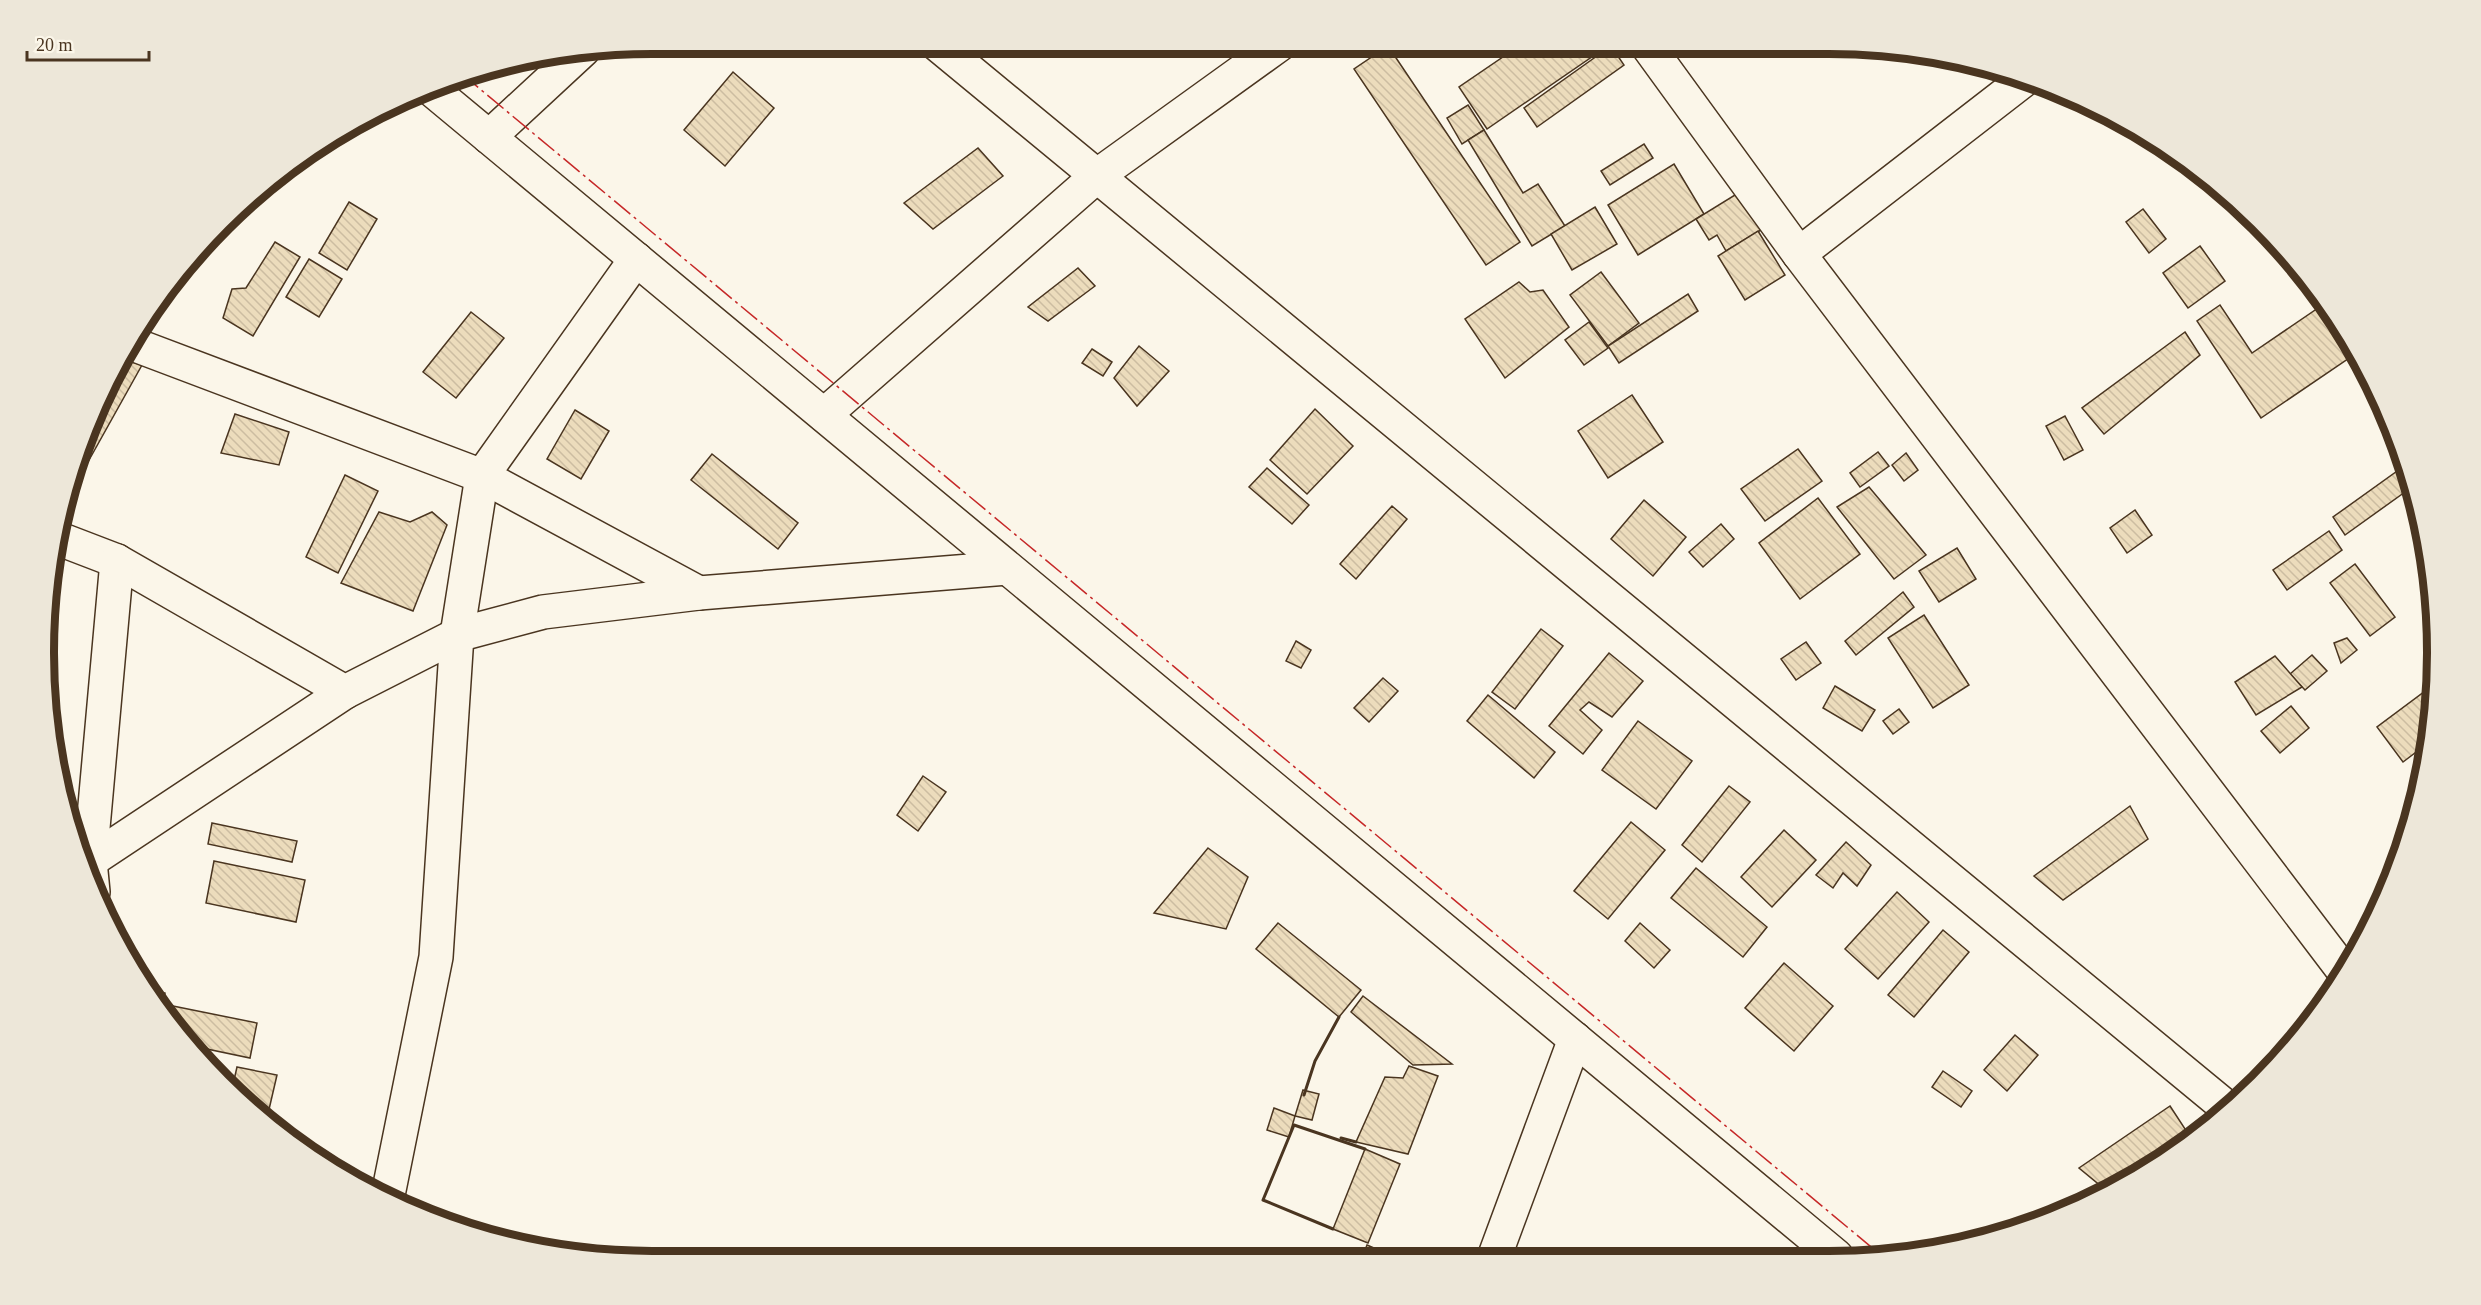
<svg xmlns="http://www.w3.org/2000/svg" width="2481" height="1305" font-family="Georgia,serif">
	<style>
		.building { fill: url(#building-back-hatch); stroke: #4a3520; stroke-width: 1.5 }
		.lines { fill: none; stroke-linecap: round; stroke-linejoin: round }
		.minor-casing { stroke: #4a3520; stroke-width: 36 }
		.tertiary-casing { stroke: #4a3520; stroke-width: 36 }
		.minor { stroke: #fbf6e9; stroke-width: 33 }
		.tertiary { stroke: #fbf6e9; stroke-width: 33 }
		.wall { stroke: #4a3520; stroke-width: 3 }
		.power { stroke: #c62828; stroke-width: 1.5; stroke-dasharray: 21 4.5 3 4.5; stroke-linecap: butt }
		.rim { fill: none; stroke: #4a3520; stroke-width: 8 }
	</style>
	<defs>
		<pattern id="building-back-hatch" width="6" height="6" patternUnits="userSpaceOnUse" patternTransform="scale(1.5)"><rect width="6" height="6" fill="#ecdcbc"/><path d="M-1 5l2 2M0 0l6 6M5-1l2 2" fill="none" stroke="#ccbda1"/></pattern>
	</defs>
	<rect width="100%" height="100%" fill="#fbf6e9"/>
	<g class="building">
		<polygon points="1522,44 1589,44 1596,54 1487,129 1459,87"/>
		<polygon points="1388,46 1520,242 1486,265 1354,69"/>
		<polygon points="1611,46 1624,65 1537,127 1524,108"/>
		<polygon points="733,72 774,108 725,166 684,130"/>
		<polygon points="1468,105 1484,130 1462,144 1447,118"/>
		<polygon points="1484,130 1523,193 1538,184 1565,226 1532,246 1468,140"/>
		<polygon points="1644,144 1653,158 1610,185 1601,171"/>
		<polygon points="978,148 1003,176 933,229 904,203"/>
		<polygon points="1674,164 1704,214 1638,255 1608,205"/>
		<polygon points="1743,190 1766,227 1726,251 1717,235 1709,240 1696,219"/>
		<polygon points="349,202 377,219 347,270 319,253"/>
		<polygon points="1595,207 1617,244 1572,270 1551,234"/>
		<polygon points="2143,209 2166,239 2149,253 2126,222"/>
		<polygon points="1758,231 1785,275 1745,300 1718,256"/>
		<polygon points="275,242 300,257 253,336 223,318 232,289 246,288"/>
		<polygon points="2200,246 2225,281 2188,308 2163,273"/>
		<polygon points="309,259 342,279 319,317 286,297"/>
		<polygon points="1078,268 1095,286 1048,321 1028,307"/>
		<polygon points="1601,272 1639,323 1608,346 1570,295"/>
		<polygon points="1519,282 1530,292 1543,290 1569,327 1505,378 1465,319"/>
		<polygon points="1688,294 1698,311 1619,363 1608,346"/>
		<polygon points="2324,304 2358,352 2261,418 2197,321 2220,305 2252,353"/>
		<polygon points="471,312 504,338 456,398 423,372"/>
		<polygon points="1589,322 1608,348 1584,365 1565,340"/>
		<polygon points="2185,332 2200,355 2104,434 2082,408"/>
		<polygon points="1139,346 1169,371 1137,406 1114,378"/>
		<polygon points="1092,349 1112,362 1103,376 1082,363"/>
		<polygon points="122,359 142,365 84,469 75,464 90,419"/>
		<polygon points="1632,395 1663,442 1608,478 1578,431"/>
		<polygon points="1315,409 1353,446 1307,494 1270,460"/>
		<polygon points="575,410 609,431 581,479 547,459"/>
		<polygon points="235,414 289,432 279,465 221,453"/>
		<polygon points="2065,416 2083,450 2064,460 2046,426"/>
		<polygon points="1798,449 1822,481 1765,521 1741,489"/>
		<polygon points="1878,452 1889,466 1860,487 1850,473"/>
		<polygon points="1906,453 1918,470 1904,481 1892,465"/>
		<polygon points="712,454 798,523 778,549 691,480"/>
		<polygon points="2407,464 2412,487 2345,535 2333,517"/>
		<polygon points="1267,468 1309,505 1292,524 1249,487"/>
		<polygon points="345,475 378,491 338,573 306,557"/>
		<polygon points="1869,487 1926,555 1894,579 1837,507"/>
		<polygon points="1818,498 1860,554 1800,599 1759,543"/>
		<polygon points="1644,500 1686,537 1653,576 1611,539"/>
		<polygon points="1392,506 1407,519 1356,579 1340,564"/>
		<polygon points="2135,510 2152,535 2127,553 2110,528"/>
		<polygon points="379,512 410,522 432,512 447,525 413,611 341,583"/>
		<polygon points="1721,524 1734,539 1703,567 1689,552"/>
		<polygon points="2329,531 2342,550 2287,590 2273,570"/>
		<polygon points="1957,548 1976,579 1939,602 1919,571"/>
		<polygon points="2355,564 2395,617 2370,636 2330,583"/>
		<polygon points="1903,592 1914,607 1856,655 1845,641"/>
		<polygon points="1924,615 1969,685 1933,708 1888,638"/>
		<polygon points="1541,629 1563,646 1515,709 1492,692"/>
		<polygon points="2347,638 2357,650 2341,663 2334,643"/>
		<polygon points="1296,641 1311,650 1301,668 1286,661"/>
		<polygon points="1806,642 1821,663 1796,680 1781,659"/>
		<polygon points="1609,653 1643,681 1612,717 1589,702 1580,710 1602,730 1583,754 1549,726"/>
		<polygon points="2312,655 2327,671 2305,690 2290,674"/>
		<polygon points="2275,656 2302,687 2256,715 2235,682"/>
		<polygon points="1383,678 1398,691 1369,722 1354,708"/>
		<polygon points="2436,683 2428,743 2403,762 2377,727"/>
		<polygon points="1835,686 1875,710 1862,731 1823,708"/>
		<polygon points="1488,695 1555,752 1534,778 1467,721"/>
		<polygon points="2291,706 2309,728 2280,753 2261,731"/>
		<polygon points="1899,709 1909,722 1893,734 1883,721"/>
		<polygon points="1638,721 1692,761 1656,809 1602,770"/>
		<polygon points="923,776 946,792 918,831 897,815"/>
		<polygon points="1729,786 1750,802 1702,862 1682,845"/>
		<polygon points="2130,806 2148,839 2063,900 2034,876"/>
		<polygon points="1631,822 1665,850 1608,919 1574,891"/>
		<polygon points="212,823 297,841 292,862 208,844"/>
		<polygon points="1784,830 1816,860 1772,907 1741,877"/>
		<polygon points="1846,842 1871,865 1857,886 1843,873 1833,888 1816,875"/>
		<polygon points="1208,848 1248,877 1226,929 1154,913"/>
		<polygon points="214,861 305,880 296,922 206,903"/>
		<polygon points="1696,868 1767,927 1743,957 1671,898"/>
		<polygon points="1897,892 1929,922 1878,979 1845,949"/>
		<polygon points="1278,923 1361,990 1339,1017 1256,949"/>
		<polygon points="1640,923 1670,950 1654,968 1625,941"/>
		<polygon points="1943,930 1969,952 1914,1017 1888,995"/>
		<polygon points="1784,963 1833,1006 1794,1051 1745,1008"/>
		<polygon points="145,989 165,993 162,1010 161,1010"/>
		<polygon points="1363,996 1452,1064 1413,1065 1351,1012"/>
		<polygon points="173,1006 257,1023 250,1058 188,1045 170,1022"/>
		<polygon points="2015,1035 2038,1055 2007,1091 1984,1070"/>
		<polygon points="1409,1066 1438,1076 1408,1154 1356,1142 1385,1077 1403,1078"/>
		<polygon points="237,1067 277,1075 267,1118 262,1117 232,1089"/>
		<polygon points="1943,1071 1972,1091 1961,1107 1932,1087"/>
		<polygon points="1303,1090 1319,1094 1312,1120 1295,1116"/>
		<polygon points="2170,1106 2191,1138 2167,1159 2107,1191 2079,1168"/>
		<polygon points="1274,1108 1295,1116 1289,1137 1267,1130"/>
		<polygon points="1365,1149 1400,1164 1368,1243 1333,1229"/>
		<polygon points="1367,1245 1397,1258 1362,1258"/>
	</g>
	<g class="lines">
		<defs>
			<g id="minor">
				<polyline points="937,44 2226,1107"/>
				<polyline points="1647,45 1799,254 2343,970"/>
				<polyline points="489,137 583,50"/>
				<polyline points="1799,254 2025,79"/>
				<polyline points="130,343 482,476 699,593"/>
				<polyline points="824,415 1098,175 1280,44"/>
				<polyline points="57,538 117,561 345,692 457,635 543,612 699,593 1007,568"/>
				<polyline points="84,868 90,861 345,692"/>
				<polyline points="93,892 90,861 117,561"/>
				<polyline points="387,1200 436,957 457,635 482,476 636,259"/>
				<polyline points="1494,1258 1575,1039"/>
			</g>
			<polyline id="tertiary" points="430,88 1836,1256"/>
		</defs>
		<use href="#minor" class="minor-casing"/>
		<use href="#tertiary" class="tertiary-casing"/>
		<use href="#minor" class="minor"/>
		<use href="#tertiary" class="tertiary"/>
		<g class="wall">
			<polyline points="1304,1095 1315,1061 1339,1017"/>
			<polyline points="1341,1138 1356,1142"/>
			<polyline points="1333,1229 1263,1200 1294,1125 1365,1149"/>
		</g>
		<polyline class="power" points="462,74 1882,1256"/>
	</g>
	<path d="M0 0H2481V1305H0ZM652 54H1829A598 598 0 0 1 2427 652V653A598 598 0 0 1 1829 1251H652A598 598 0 0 1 54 653V652A598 598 0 0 1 652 54Z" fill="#ede7d9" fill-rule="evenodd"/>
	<path class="rim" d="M652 54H1829A598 598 0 0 1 2427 652V653A598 598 0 0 1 1829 1251H652A598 598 0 0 1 54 653V652A598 598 0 0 1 652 54Z"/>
	<path d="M27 51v9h122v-9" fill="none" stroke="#4a3520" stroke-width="3"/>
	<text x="36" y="51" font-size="18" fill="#4a3520" stroke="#fbf6e9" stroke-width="4.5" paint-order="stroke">20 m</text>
</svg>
